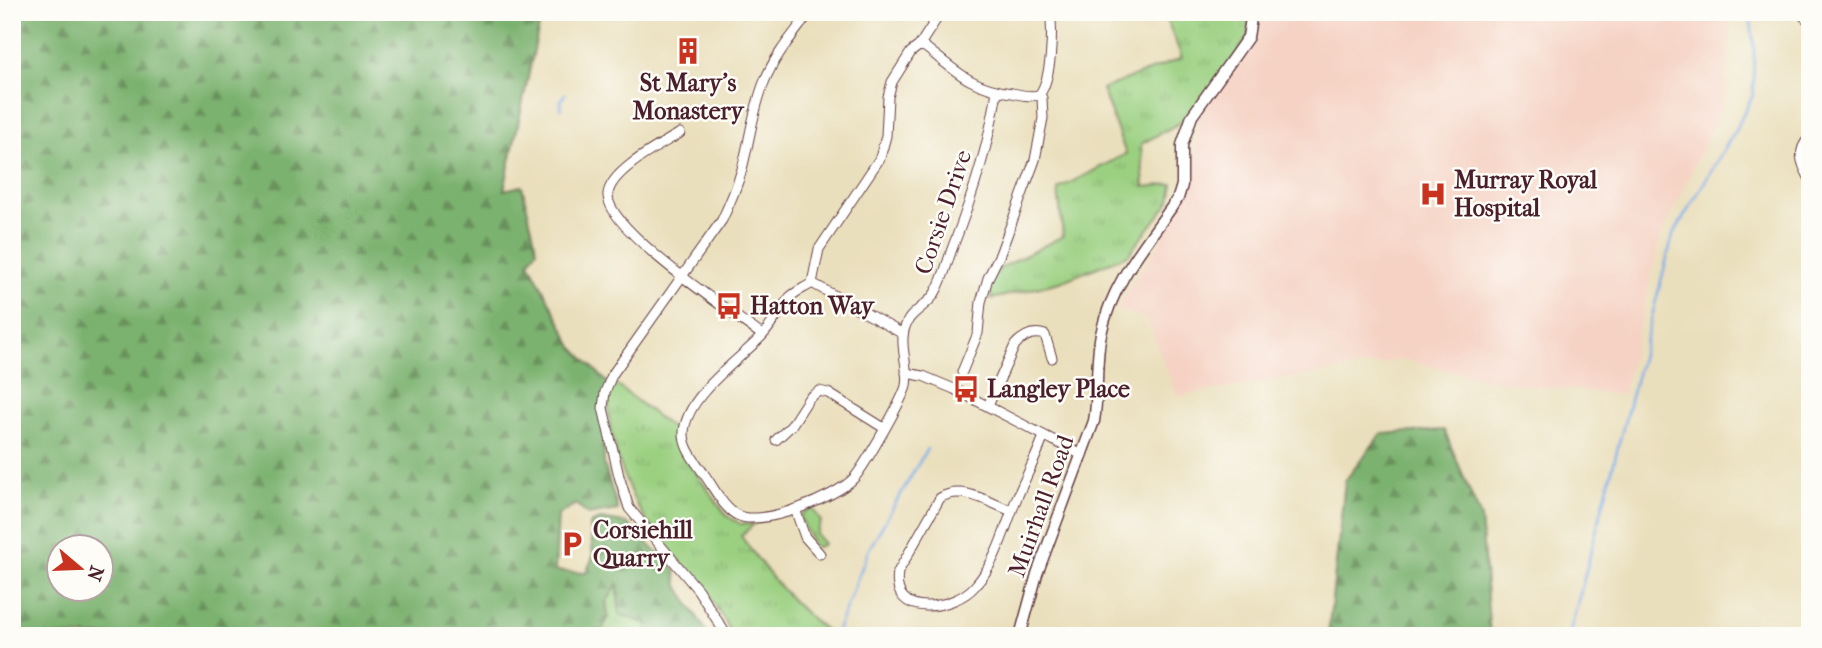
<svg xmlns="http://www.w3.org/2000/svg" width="1822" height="648" font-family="'IM FELL French Canon',serif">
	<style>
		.built { fill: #f5d2c3 }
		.grass { fill: url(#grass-tufts); stroke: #727856; stroke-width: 2 }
		.forest { fill: url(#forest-firs); stroke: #63684d; stroke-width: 2; fill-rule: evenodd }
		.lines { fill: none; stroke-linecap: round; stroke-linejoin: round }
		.stream { stroke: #7fade8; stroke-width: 2.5 }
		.minor-casing { stroke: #623c41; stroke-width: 11 }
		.tertiary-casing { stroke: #623c41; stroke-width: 13 }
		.minor { stroke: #fff; stroke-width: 9 }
		.tertiary { stroke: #fff; stroke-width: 10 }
		.labels { text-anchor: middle; stroke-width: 5; stroke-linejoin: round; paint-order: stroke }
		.poi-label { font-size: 24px; font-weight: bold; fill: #4a1f2b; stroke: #fdfcf7; text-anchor: start }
		.street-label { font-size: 24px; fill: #4a1f2b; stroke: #fdfcf7 }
	</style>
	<defs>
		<pattern id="grass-tufts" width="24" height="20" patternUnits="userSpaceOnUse" patternTransform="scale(1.75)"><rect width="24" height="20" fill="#9bd081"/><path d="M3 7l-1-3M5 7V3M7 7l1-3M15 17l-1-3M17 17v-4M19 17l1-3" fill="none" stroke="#87b270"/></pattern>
		<pattern id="forest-firs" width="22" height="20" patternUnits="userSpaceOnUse" patternTransform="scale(1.75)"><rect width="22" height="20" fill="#7cb26f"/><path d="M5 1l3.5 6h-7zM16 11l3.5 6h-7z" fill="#68905b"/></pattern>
	</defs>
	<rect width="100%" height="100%" fill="#fdfcf7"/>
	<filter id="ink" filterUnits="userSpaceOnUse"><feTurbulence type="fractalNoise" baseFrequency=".0143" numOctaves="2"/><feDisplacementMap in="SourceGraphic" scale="14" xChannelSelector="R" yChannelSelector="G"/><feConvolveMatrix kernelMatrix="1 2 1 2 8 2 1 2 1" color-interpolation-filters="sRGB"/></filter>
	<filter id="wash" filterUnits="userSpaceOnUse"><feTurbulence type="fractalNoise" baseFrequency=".00686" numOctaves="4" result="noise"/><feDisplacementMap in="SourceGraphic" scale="28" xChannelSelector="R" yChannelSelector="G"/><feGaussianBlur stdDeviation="1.57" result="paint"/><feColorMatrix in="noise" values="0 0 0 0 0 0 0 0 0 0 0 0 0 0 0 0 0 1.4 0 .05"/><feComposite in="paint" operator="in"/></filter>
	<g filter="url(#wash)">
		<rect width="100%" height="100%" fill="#eadfbc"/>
		<polygon class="built" points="1263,12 1727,12 1730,30 1725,99 1661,237 1623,395 1504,383 1405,360 1177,396 1147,319 1116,309 1177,214 1194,173 1199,115 1255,44"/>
		<g class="grass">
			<polygon points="1164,12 1229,12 1250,22 1248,37 1192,116 1141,144 1144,187 1173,184 1170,201 1128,255 1060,282 992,299 989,287 995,271 1063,236 1058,189 1126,154 1102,89 1182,58"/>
			<path d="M614,383L678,433L679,445L683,455L727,516L741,524H754L741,536C768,574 791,604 828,632L827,636H732C712,590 674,559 646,520C626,491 597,416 614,383Z"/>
			<polygon points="812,508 821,521 816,534 824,544 818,547 814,546 800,517 803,513"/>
			<polygon points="618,582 648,624 644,636 591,636 608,617 606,602"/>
		</g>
		<g class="forest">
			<path d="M12,12H542L504,190L522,186L537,250L529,262L573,347L608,383L604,418V464L618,510L588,515L576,504L558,515L555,571L586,573L593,557L590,524L602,519L628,524L675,570L678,586L709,636H644L648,624L619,614L618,584L606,602L608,617L603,629L592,632L591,636H12ZM60,546H102V588H60Z"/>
			<polygon points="1444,430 1481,518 1490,636 1328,636 1345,481 1381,434"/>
		</g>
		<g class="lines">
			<g class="stream">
				<polyline points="561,109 561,100 565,94"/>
				<polyline points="835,636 869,549 927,449"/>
				<polyline points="1569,636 1673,235 1735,131 1753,95 1754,46 1751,22"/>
			</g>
		</g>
	</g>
	<g filter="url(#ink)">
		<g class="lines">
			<defs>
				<g id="minor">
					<path d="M941,12L919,46L911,52L892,82L888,97L886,136L880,158L819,249L812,283C805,288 796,291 790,297C780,309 773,324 762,336C738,361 687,395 684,432C683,448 696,462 704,474C713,486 723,508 737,515C760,528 837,497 854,478C864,467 903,399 906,386C910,364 895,340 909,319C916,309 929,304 935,293C943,280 947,263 952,249C972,198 989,146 997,91"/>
					<polyline points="1799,12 1810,22"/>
					<path d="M919,46L925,47C956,71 971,88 1012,93C1021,95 1030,97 1039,95"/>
					<path d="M1039,95C1052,79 1053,32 1050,12"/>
					<path d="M680,133C661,145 611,170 608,194C604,228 733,313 762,335"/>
					<path d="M1810,137C1796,151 1801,163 1810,179"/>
					<polyline points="812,283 903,334"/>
					<polyline points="962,372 978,333 981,302 988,278 1000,254 1035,160 1043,118 1042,98 1039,95"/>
					<polyline points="906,373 923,376 954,389 1082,455"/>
					<path d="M988,406L1015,345C1023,336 1033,331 1045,335L1052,358"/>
					<polyline points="776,440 791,426 809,398 819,391 828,393 884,428"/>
					<polyline points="795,509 805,537 820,554"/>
					<path d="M1012,511C989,503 963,484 940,498L898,572C890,620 954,610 975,586C996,563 1005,528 1016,500C1025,478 1036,458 1044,436"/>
					<path d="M727,636L698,590L629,508L619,476L603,408L605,392L612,375L722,220C730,203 737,187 742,169C750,139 753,109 765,80C775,55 794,34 810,12"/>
				</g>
				<path id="tertiary" d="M1020,636L1037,574L1094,421C1099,393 1095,362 1101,334C1112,281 1148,242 1178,198L1182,185V145L1192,116L1248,37L1252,12"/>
			</defs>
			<use href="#minor" class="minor-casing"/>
			<use href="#tertiary" class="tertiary-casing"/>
			<use href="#minor" class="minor"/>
			<use href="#tertiary" class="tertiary"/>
		</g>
	</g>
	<defs>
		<symbol id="building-bare" viewBox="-9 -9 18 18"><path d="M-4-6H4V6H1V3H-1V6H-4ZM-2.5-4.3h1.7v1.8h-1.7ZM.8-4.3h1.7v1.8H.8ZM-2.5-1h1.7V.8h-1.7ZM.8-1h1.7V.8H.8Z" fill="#c8321e" stroke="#fdfcf7" stroke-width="2.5" paint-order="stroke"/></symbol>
		<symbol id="hospital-bare" viewBox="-9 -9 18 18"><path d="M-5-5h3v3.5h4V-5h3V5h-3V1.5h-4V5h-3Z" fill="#c8321e" stroke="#fdfcf7" stroke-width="2.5" paint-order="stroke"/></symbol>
		<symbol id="bus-bare" viewBox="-9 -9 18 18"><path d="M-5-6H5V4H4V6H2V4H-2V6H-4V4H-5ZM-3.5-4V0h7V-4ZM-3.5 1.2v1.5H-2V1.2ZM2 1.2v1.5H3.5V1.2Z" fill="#c8321e" stroke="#fdfcf7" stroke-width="2.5" paint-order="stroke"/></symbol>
		<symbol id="parking-bare" viewBox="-9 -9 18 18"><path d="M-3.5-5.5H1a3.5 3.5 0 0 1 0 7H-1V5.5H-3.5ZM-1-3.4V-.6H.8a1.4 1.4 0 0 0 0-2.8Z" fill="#c8321e" stroke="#fdfcf7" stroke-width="2.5" paint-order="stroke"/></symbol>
	</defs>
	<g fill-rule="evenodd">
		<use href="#building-bare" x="669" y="32" width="38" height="38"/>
		<use href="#hospital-bare" x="1414" y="175" width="38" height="38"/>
		<use href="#bus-bare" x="710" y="287" width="38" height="38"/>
		<use href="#bus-bare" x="947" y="370" width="38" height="38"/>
		<use href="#parking-bare" x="553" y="525" width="38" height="38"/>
	</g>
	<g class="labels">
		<g class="poi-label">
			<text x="688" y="91" text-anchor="middle">St Mary's<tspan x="688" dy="28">Monastery</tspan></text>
			<text x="1454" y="188">Murray Royal<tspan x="1454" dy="28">Hospital</tspan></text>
			<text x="750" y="314">Hatton Way</text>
			<text x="987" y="397">Langley Place</text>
			<text x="593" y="538">Corsiehill<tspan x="593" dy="28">Quarry</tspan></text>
		</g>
		<g class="street-label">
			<text transform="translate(943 212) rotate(-71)" y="8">Corsie Drive</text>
			<text transform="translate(1041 506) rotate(-70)" y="8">Muirhall Road</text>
		</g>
	</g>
	<rect width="1822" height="648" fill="none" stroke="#fdfcf7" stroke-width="42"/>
	<g transform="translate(80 568) rotate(109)"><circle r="33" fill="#fdfcf7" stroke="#b5a4a5" stroke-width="2"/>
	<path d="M0-5L12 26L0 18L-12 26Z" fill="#c8321e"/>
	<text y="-10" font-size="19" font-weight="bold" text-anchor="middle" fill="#4a1f2b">N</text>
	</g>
</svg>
